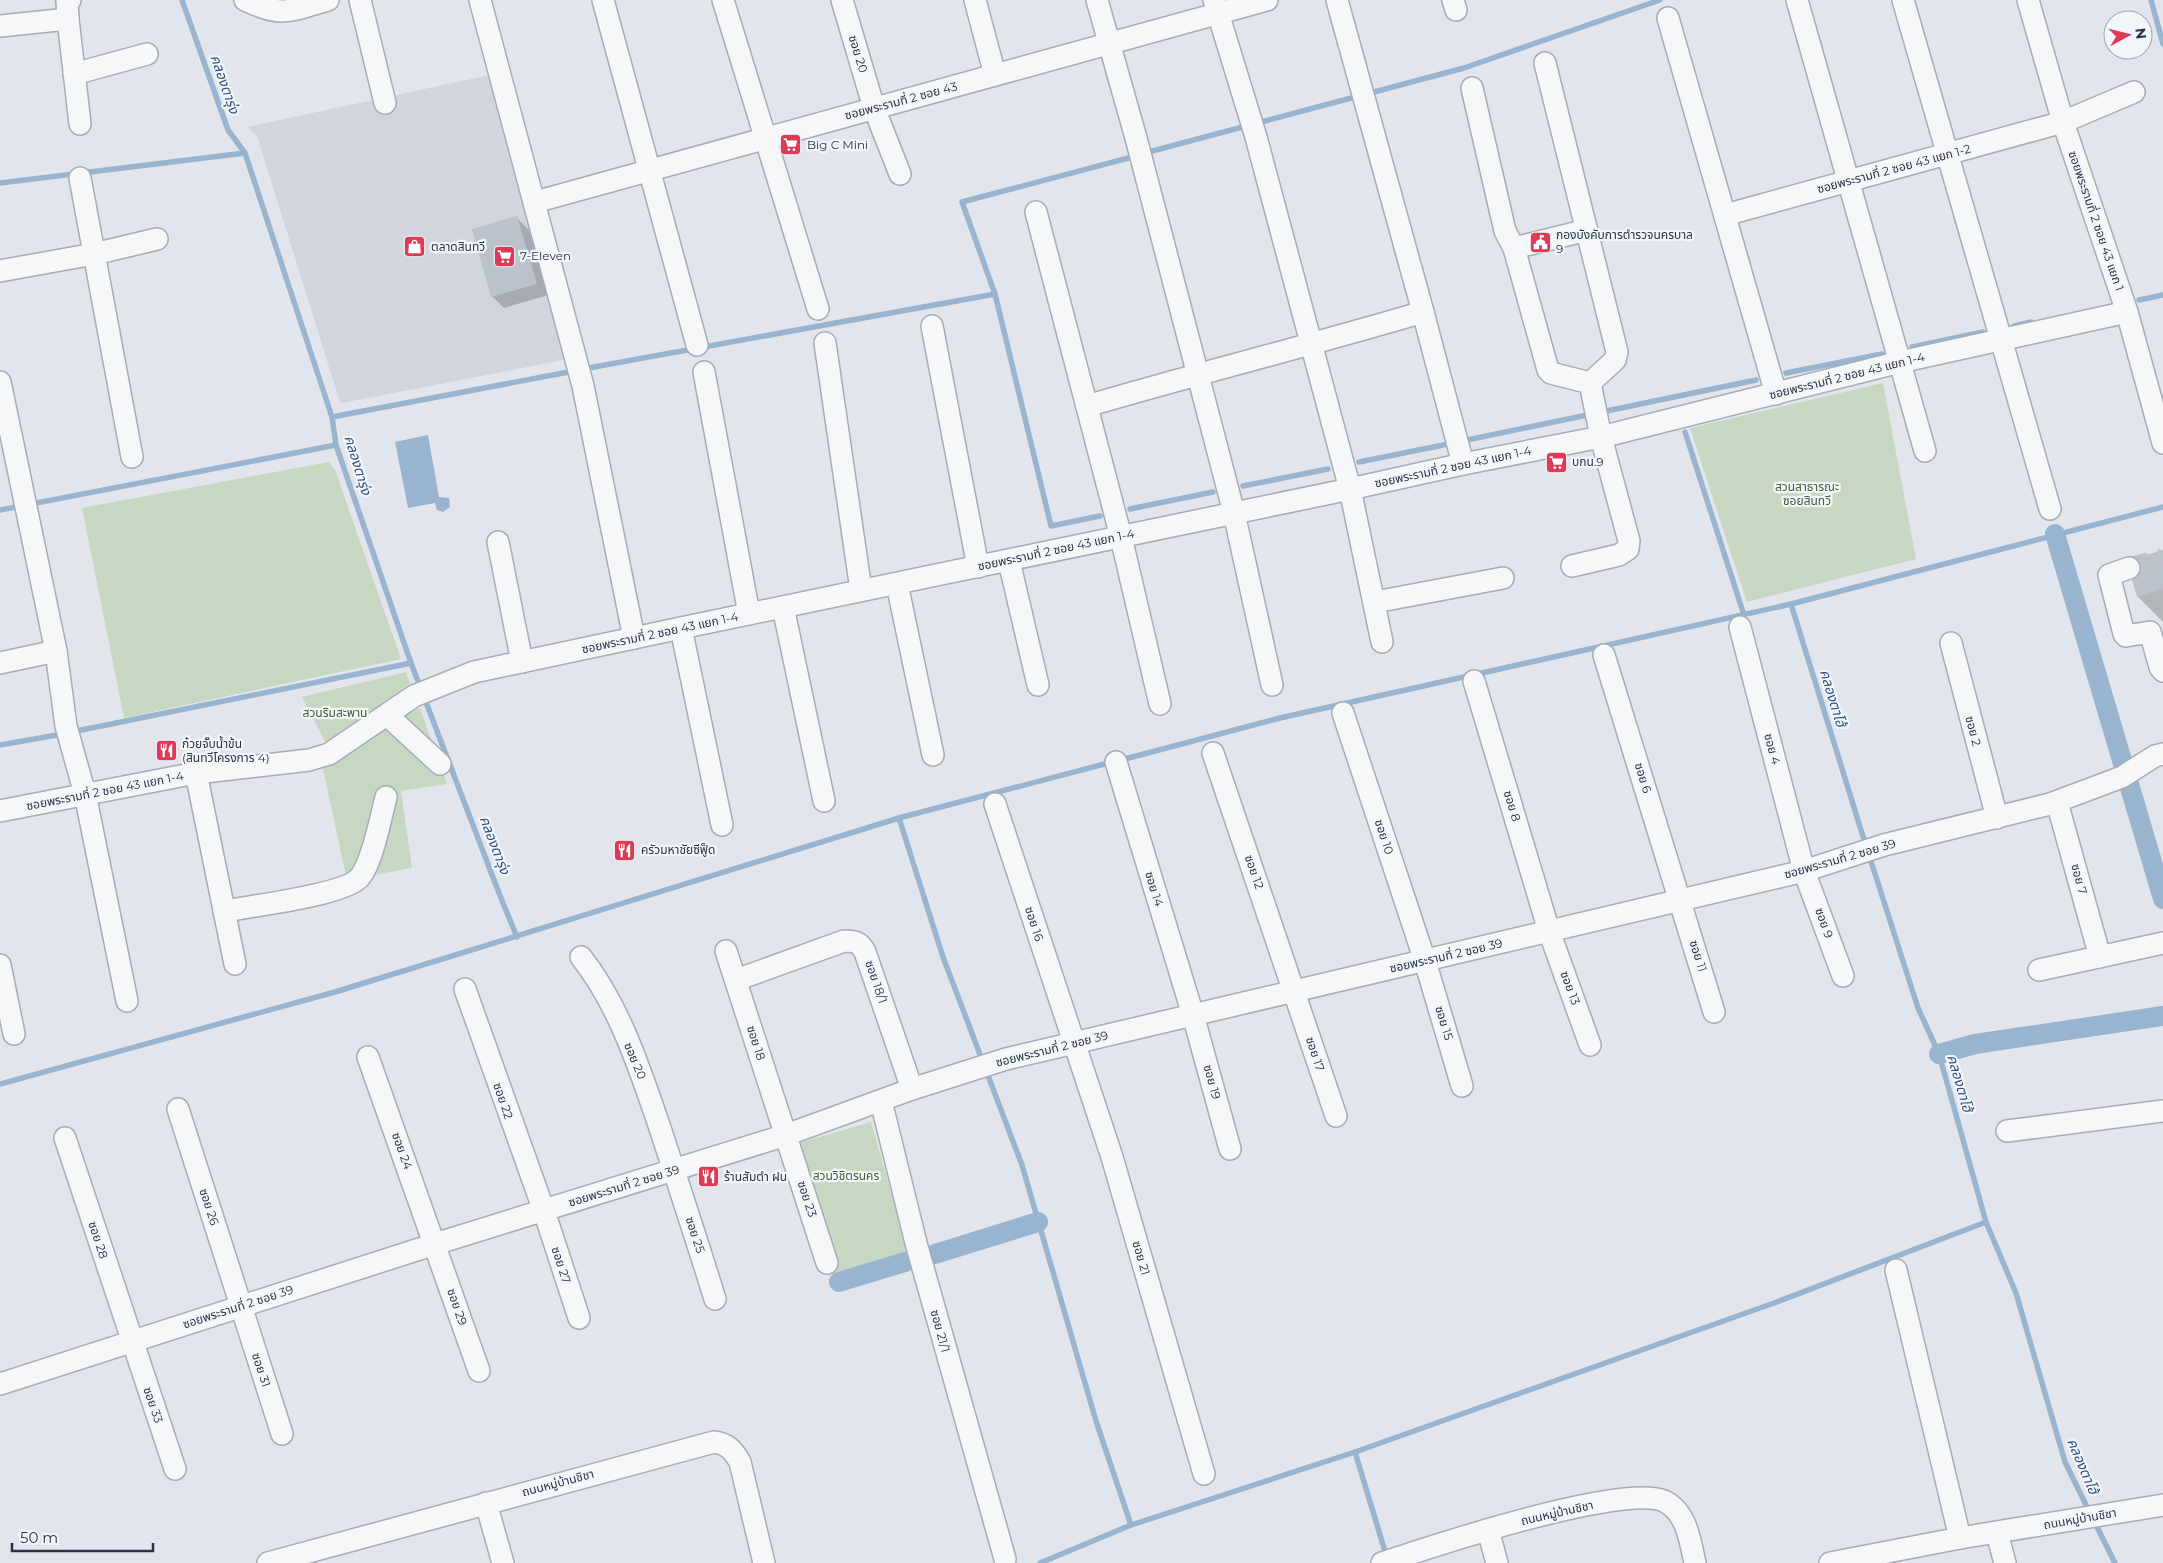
<svg xmlns="http://www.w3.org/2000/svg" width="2163" height="1563" font-family="Montserrat,'Noto Sans Thai',sans-serif">
	<style>
		.built { fill: #d0d5de }
		.green { fill: #c7d7c2 }
		.water { fill: #99b4cf }
		.shadow { fill: #0003 }
		.lines { fill: none; stroke-linecap: round; stroke-linejoin: round }
		.stream { stroke: #99b4cf; stroke-width: 5.5 }
		.canal { stroke: #99b4cf; stroke-width: 20 }
		.building { fill: #bbc2cc }
		.minor-tunnel { stroke: #bdc2cb; stroke-width: 21; stroke-dasharray: 21 11; stroke-linecap: butt }
		.minor-casing { stroke: #a6adb7; stroke-width: 24 }
		.minor { stroke: #f5f7f9; stroke-width: 21 }
		.labels { text-anchor: middle; stroke-width: 4.5; stroke-linejoin: round; paint-order: stroke }
		.street-label { font-size: 12px; fill: #283346; stroke: #f2f5f9 }
		.poi-label { font-size: 12px; fill: #283346; stroke: #f2f5f9; text-anchor: start }
		.park-label { font-size: 12px; fill: #3d6333; stroke: #f2f5f9 }
		.water-label { font-size: 14px; font-style: italic; fill: #2d527f; stroke: #f2f5f9 }
	</style>
	<rect width="100%" height="100%" fill="#e2e6ec"/>
	<polygon class="built" points="490,75 569,359 342,403 339,399 257,136 247,127"/>
	<g class="green">
		<polygon points="1883,383 1916,559 1747,602 1690,428"/>
		<polygon points="329,462 335,470 401,659 124,718 82,508"/>
		<polygon points="406,672 410,683 327,745 302,697"/>
		<polygon points="420,708 447,784 401,791 412,868 347,880 322,765 344,757 401,717"/>
		<polygon points="871,1122 909,1255 834,1277 796,1144"/>
	</g>
	<polygon class="water" points="428,435 439,497 449,498 450,507 443,512 437,510 435,503 408,508 395,442"/>
	<g class="shadow">
		<polygon points="517,218 529,230 548,295 504,308 492,296"/>
		<polygon points="2163,551 2163,622 2138,597"/>
	</g>
	<g class="lines">
		<g class="stream">
			<polyline points="182,0 228,130 245,153 332,417 336,445 411,663 499,893 517,937"/>
			<polyline points="2151,0 2163,44"/>
			<polyline points="1145,153 1464,68 1660,0"/>
			<polyline points="0,183 245,153"/>
			<polyline points="2139,300 2163,295"/>
			<polyline points="2014,326 2031,322"/>
			<polyline points="1912,347 1983,332"/>
			<polyline points="583,369 995,294"/>
			<polyline points="1786,373 1882,354"/>
			<polyline points="332,417 574,371"/>
			<polyline points="1685,432 1744,615"/>
			<polyline points="1462,441 1756,380"/>
			<polyline points="1359,462 1453,443"/>
			<polyline points="1243,486 1328,469"/>
			<polyline points="1130,509 1213,492"/>
			<polyline points="0,510 336,445"/>
			<polyline points="1100,516 1051,526 995,294 962,202 1136,156"/>
			<polyline points="1791,604 1866,846"/>
			<polyline points="72,732 411,663"/>
			<polyline points="0,745 63,734"/>
			<polyline points="1121,760 1280,718 1791,604 2163,507"/>
			<polyline points="899,818 943,957 1022,1165 1096,1421 1131,1525 1355,1452 1774,1303 1986,1222"/>
			<polyline points="1869,855 1918,1008 1939,1054 1986,1222 2016,1293 2065,1462 2090,1513"/>
			<polyline points="0,1084 335,992 899,818 1112,762"/>
			<polyline points="1355,1452 1387,1558"/>
			<polyline points="2094,1521 2115,1563"/>
			<polyline points="1040,1563 1131,1525"/>
		</g>
		<g class="canal">
			<polyline points="2055,534 2163,899"/>
			<polyline points="1939,1054 1975,1044 2163,1016"/>
			<polyline points="935,1254 1038,1222"/>
			<polyline points="839,1282 905,1262"/>
		</g>
	</g>
	<g class="building">
		<polygon points="517,216 537,284 491,297 472,229"/>
		<polygon points="2163,550 2163,589 2137,597 2132,580 2138,576 2141,570 2141,563 2136,558"/>
	</g>
	<g class="lines">
		<polyline class="minor-tunnel" points="2129,568 2163,559"/>
		<defs>
			<g id="minor">
				<polyline points="70,0 67,1 68,19 80,124"/>
				<path d="M245,0C283,18 289,11 328,0"/>
				<polyline points="360,0 385,103"/>
				<polyline points="480,0 583,386 634,638"/>
				<polyline points="603,0 697,345"/>
				<polyline points="723,0 818,309"/>
				<polyline points="842,0 874,108 900,174"/>
				<polyline points="975,0 995,75"/>
				<polyline points="1097,0 1136,138 1234,513 1272,685"/>
				<polyline points="1214,0 1256,137 1350,489 1382,642"/>
				<polyline points="1337,0 1423,312 1463,464"/>
				<polyline points="1453,0 1456,10"/>
				<polyline points="1797,0 1925,451"/>
				<polyline points="1903,0 2050,509"/>
				<polyline points="2028,0 2063,122 2127,312 2163,443"/>
				<polyline points="1668,18 1776,394"/>
				<polyline points="0,26 68,19"/>
				<polyline points="1545,63 1617,352 1615,360 1590,383"/>
				<polyline points="74,74 147,54"/>
				<polyline points="1472,88 1505,231 1514,248 1548,370 1551,373 1590,383 1601,437 1629,541 1628,549 1619,555 1572,566"/>
				<polyline points="80,178 132,457"/>
				<polyline points="535,202 1267,0"/>
				<polyline points="1036,212 1121,537 1160,704"/>
				<polyline points="1725,215 2063,122 2134,92"/>
				<polyline points="1514,248 1587,230"/>
				<polyline points="0,271 94,254 157,239"/>
				<polyline points="932,326 978,567"/>
				<polyline points="825,343 861,590"/>
				<polyline points="704,372 749,614"/>
				<polyline points="0,382 56,651"/>
				<path d="M1087,406C1199,373 1312,345 1423,312"/>
				<polyline points="498,542 522,662"/>
				<polyline points="1009,561 1038,685"/>
				<polyline points="2129,568 2109,575 2124,634 2126,636 2150,632 2160,667 2163,671"/>
				<polyline points="897,584 933,755"/>
				<polyline points="1375,602 1503,578"/>
				<polyline points="783,607 824,801"/>
				<polyline points="1740,627 1804,871 1843,976"/>
				<polyline points="681,628 722,825"/>
				<polyline points="1951,643 1997,818"/>
				<polyline points="1604,655 1714,1012"/>
				<polyline points="0,663 56,651 66,726 85,794 127,1001"/>
				<polyline points="1474,681 1549,931 1590,1045"/>
				<polyline points="1343,713 1425,961 1462,1086"/>
				<polyline points="387,715 440,764"/>
				<polyline points="1213,753 1336,1116"/>
				<polyline points="1116,762 1193,1015 1230,1149"/>
				<polyline points="196,773 235,964"/>
				<polyline points="2057,802 2100,957"/>
				<polyline points="995,804 1112,1157 1204,1474"/>
				<polyline points="0,811 196,773 309,760 329,754 414,696 474,672 681,628 1350,489 1463,464 1601,437 1900,362 2127,312"/>
				<path d="M224,911C251,906 346,895 360,877C372,863 381,817 386,797"/>
				<polyline points="726,951 827,1263"/>
				<path d="M581,957C619,1005 639,1067 659,1125C678,1183 697,1241 715,1299"/>
				<polyline points="0,965 14,1034"/>
				<polyline points="2039,970 2163,943"/>
				<path d="M736,980L844,941C855,941 860,942 865,952L912,1089"/>
				<polyline points="465,989 544,1211 579,1318"/>
				<polyline points="368,1057 479,1371"/>
				<polyline points="881,1101 916,1243 1005,1559"/>
				<polyline points="178,1109 282,1434"/>
				<polyline points="2007,1131 2163,1111"/>
				<polyline points="65,1138 175,1469"/>
				<polyline points="1896,1270 1960,1538"/>
				<polyline points="0,1384 435,1244 786,1135 912,1089 1006,1059 1804,871 1884,845 2050,804 2122,777 2155,756 2163,754"/>
				<polyline points="486,1503 503,1563"/>
				<polyline points="1488,1530 1497,1563"/>
				<polyline points="1997,1533 2005,1563"/>
				<path d="M268,1563L714,1442C728,1444 733,1450 740,1462L764,1563"/>
				<path d="M1382,1563C1430,1547 1623,1483 1664,1501C1687,1512 1690,1541 1695,1563"/>
				<polyline points="1830,1563 1960,1538 2163,1505"/>
			</g>
		</defs>
		<use href="#minor" class="minor-casing"/>
		<use href="#minor" class="minor"/>
	</g>
	<defs>
		<symbol id="supermarket-square" viewBox="-11 -11 22 22"><rect x="-9" y="-9" width="18" height="18" rx="4" fill="#dd3a55" stroke="#f2f5f9"/><path d="M-6-5.5h2.5l.6 2H6L4.5 2H-2.5L-4.4-4H-6ZM-1.5 3.2a1.3 1.3 0 1 0 .1 0ZM3 3.2a1.3 1.3 0 1 0 .1 0Z" fill="#fff"/></symbol>
		<symbol id="civic-square" viewBox="-11 -11 22 22"><rect x="-9" y="-9" width="18" height="18" rx="4" fill="#dd3a55" stroke="#f2f5f9"/><path d="M-.6-6.5H3V-4.5H.6V-3L4-1V1h2V6H-6V1h2V-1L-.6-3ZM-1.2 2.5V6h2.4V2.5Z" fill="#fff"/></symbol>
		<symbol id="shop-square" viewBox="-11 -11 22 22"><rect x="-9" y="-9" width="18" height="18" rx="4" fill="#dd3a55" stroke="#f2f5f9"/><path d="M-5-2.5h2.3a2.7 3.5 0 0 1 5.4 0H5L5.5 6h-11ZM-1.5-2.5h3a1.5 2.3 0 0 0-3 0Z" fill="#fff"/></symbol>
		<symbol id="restaurant-square" viewBox="-11 -11 22 22"><rect x="-9" y="-9" width="18" height="18" rx="4" fill="#dd3a55" stroke="#f2f5f9"/><path d="M-5-6h1v4h1v-4h1v4h1v-4h1v5L-1.5 .5V6h-2V.5L-5-1ZM5-6V6H3V1.5H1.5Q1.5-4 5-6Z" fill="#fff"/></symbol>
	</defs>
	<g fill-rule="evenodd">
		<use href="#supermarket-square" x="778" y="132" width="25" height="25"/>
		<use href="#civic-square" x="1528" y="230" width="25" height="25"/>
		<use href="#shop-square" x="402" y="234" width="25" height="25"/>
		<use href="#supermarket-square" x="492" y="244" width="25" height="25"/>
		<use href="#supermarket-square" x="1544" y="450" width="25" height="25"/>
		<use href="#restaurant-square" x="154" y="738" width="25" height="25"/>
		<use href="#restaurant-square" x="612" y="838" width="25" height="25"/>
		<use href="#restaurant-square" x="696" y="1164" width="25" height="25"/>
	</g>
	<g class="labels">
		<g class="street-label">
			<text transform="translate(858 54) rotate(73)" y="4">ซอย 20</text>
			<text transform="translate(901 101) rotate(-15)" y="4">ซอยพระรามที่ 2 ซอย 43</text>
			<text transform="translate(1894 169) rotate(-15)" y="4">ซอยพระรามที่ 2 ซอย 43 แยก 1-2</text>
			<text transform="translate(2096 221) rotate(71)" y="4">ซอยพระรามที่ 2 ซอย 43 แยก 1</text>
			<text transform="translate(1847 376) rotate(-14)" y="4">ซอยพระรามที่ 2 ซอย 43 แยก 1-4</text>
			<text transform="translate(1453 467) rotate(-12)" y="4">ซอยพระรามที่ 2 ซอย 43 แยก 1-4</text>
			<text transform="translate(1056 550) rotate(-12)" y="4">ซอยพระรามที่ 2 ซอย 43 แยก 1-4</text>
			<text transform="translate(660 633) rotate(-12)" y="4">ซอยพระรามที่ 2 ซอย 43 แยก 1-4</text>
			<text transform="translate(1973 731) rotate(75)" y="4">ซอย 2</text>
			<text transform="translate(1772 749) rotate(75)" y="4">ซอย 4</text>
			<text transform="translate(1643 778) rotate(73)" y="4">ซอย 6</text>
			<text transform="translate(105 791) rotate(-11)" y="4">ซอยพระรามที่ 2 ซอย 43 แยก 1-4</text>
			<text transform="translate(1512 806) rotate(73)" y="4">ซอย 8</text>
			<text transform="translate(1384 837) rotate(72)" y="4">ซอย 10</text>
			<text transform="translate(1840 859) rotate(-16)" y="4">ซอยพระรามที่ 2 ซอย 39</text>
			<text transform="translate(1254 872) rotate(71)" y="4">ซอย 12</text>
			<text transform="translate(2079 879) rotate(75)" y="4">ซอย 7</text>
			<text transform="translate(1154 889) rotate(73)" y="4">ซอย 14</text>
			<text transform="translate(1824 923) rotate(70)" y="4">ซอย 9</text>
			<text transform="translate(1034 924) rotate(72)" y="4">ซอย 16</text>
			<text transform="translate(1446 956) rotate(-13)" y="4">ซอยพระรามที่ 2 ซอย 39</text>
			<text transform="translate(1698 956) rotate(73)" y="4">ซอย 11</text>
			<text transform="translate(876 982) rotate(71)" y="4">ซอย 18/1</text>
			<text transform="translate(1570 988) rotate(70)" y="4">ซอย 13</text>
			<text transform="translate(1444 1023) rotate(73)" y="4">ซอย 15</text>
			<text transform="translate(756 1043) rotate(72)" y="4">ซอย 18</text>
			<text transform="translate(1052 1049) rotate(-14)" y="4">ซอยพระรามที่ 2 ซอย 39</text>
			<text transform="translate(1315 1054) rotate(72)" y="4">ซอย 17</text>
			<text transform="translate(635 1061) rotate(67)" y="4">ซอย 20</text>
			<text transform="translate(1212 1082) rotate(75)" y="4">ซอย 19</text>
			<text transform="translate(503 1101) rotate(71)" y="4">ซอย 22</text>
			<text transform="translate(402 1151) rotate(70)" y="4">ซอย 24</text>
			<text transform="translate(624 1186) rotate(-17)" y="4">ซอยพระรามที่ 2 ซอย 39</text>
			<text transform="translate(807 1199) rotate(72)" y="4">ซอย 23</text>
			<text transform="translate(209 1207) rotate(72)" y="4">ซอย 26</text>
			<text transform="translate(695 1235) rotate(72)" y="4">ซอย 25</text>
			<text transform="translate(98 1240) rotate(72)" y="4">ซอย 28</text>
			<text transform="translate(1141 1258) rotate(74)" y="4">ซอย 21</text>
			<text transform="translate(561 1265) rotate(72)" y="4">ซอย 27</text>
			<text transform="translate(238 1307) rotate(-18)" y="4">ซอยพระรามที่ 2 ซอย 39</text>
			<text transform="translate(457 1307) rotate(71)" y="4">ซอย 29</text>
			<text transform="translate(940 1331) rotate(75)" y="4">ซอย 21/1</text>
			<text transform="translate(261 1370) rotate(72)" y="4">ซอย 31</text>
			<text transform="translate(153 1405) rotate(71)" y="4">ซอย 33</text>
			<text transform="translate(558 1483) rotate(-15)" y="4">ถนนหมู่บ้านชิชา</text>
			<text transform="translate(1557 1513) rotate(-13)" y="4">ถนนหมู่บ้านชิชา</text>
			<text transform="translate(2080 1519) rotate(-10)" y="4">ถนนหมู่บ้านชิชา</text>
		</g>
		<g class="poi-label">
			<text x="807" y="149">Big C Mini</text>
			<text x="1556" y="239">กองบังคับการตำรวจนครบาล<tspan x="1556" dy="14">9</tspan></text>
			<text x="431" y="251">ตลาดสินทวี</text>
			<text x="520" y="260">7-Eleven</text>
			<text x="1572" y="466">บกน.9</text>
			<text x="182" y="748">ก๋วยจั๊บน้ำข้น<tspan x="182" dy="14">(สินทวีโครงการ 4)</tspan></text>
			<text x="641" y="854">ครัวมหาชัยซีฟู็ด</text>
			<text x="724" y="1181">ร้านสัมตำ ฝน</text>
		</g>
		<g class="park-label">
			<text x="1807" y="491">สวนสาธารณะ<tspan x="1807" dy="14">ซอยสินทวี</tspan></text>
			<text x="335" y="717">สวนริมสะพาน</text>
			<text x="846" y="1180">สวนวิชิตรนคร</text>
		</g>
		<g class="water-label">
			<text transform="translate(225 84) rotate(71)" y="5">คลองตารุ่ง</text>
			<text transform="translate(358 465) rotate(73)" y="5">คลองตารุ่ง</text>
			<text transform="translate(1833 698) rotate(73)" y="5">คลองตาโฮ้</text>
			<text transform="translate(495 845) rotate(69)" y="5">คลองตารุ่ง</text>
			<text transform="translate(1960 1083) rotate(74)" y="5">คลองตาโฮ้</text>
			<text transform="translate(2083 1466) rotate(67)" y="5">คลองตาโฮ้</text>
		</g>
	</g>
	<g transform="translate(2128 35) rotate(83)"><circle r="24" fill="#f2f5f9" stroke="#a1a7b1"/>
	<path d="M0-4L9 19L0 12L-9 19Z" fill="#dd3a55"/>
	<text y="-8" font-size="14" font-weight="bold" text-anchor="middle" fill="#283346">N</text>
	</g>
	<path d="M12 1543v8h141v-8" fill="none" stroke="#283346" stroke-width="2.5"/>
	<text x="20" y="1543" font-size="15" fill="#283346" stroke="#f2f5f9" stroke-width="4" paint-order="stroke">50 m</text>
</svg>
